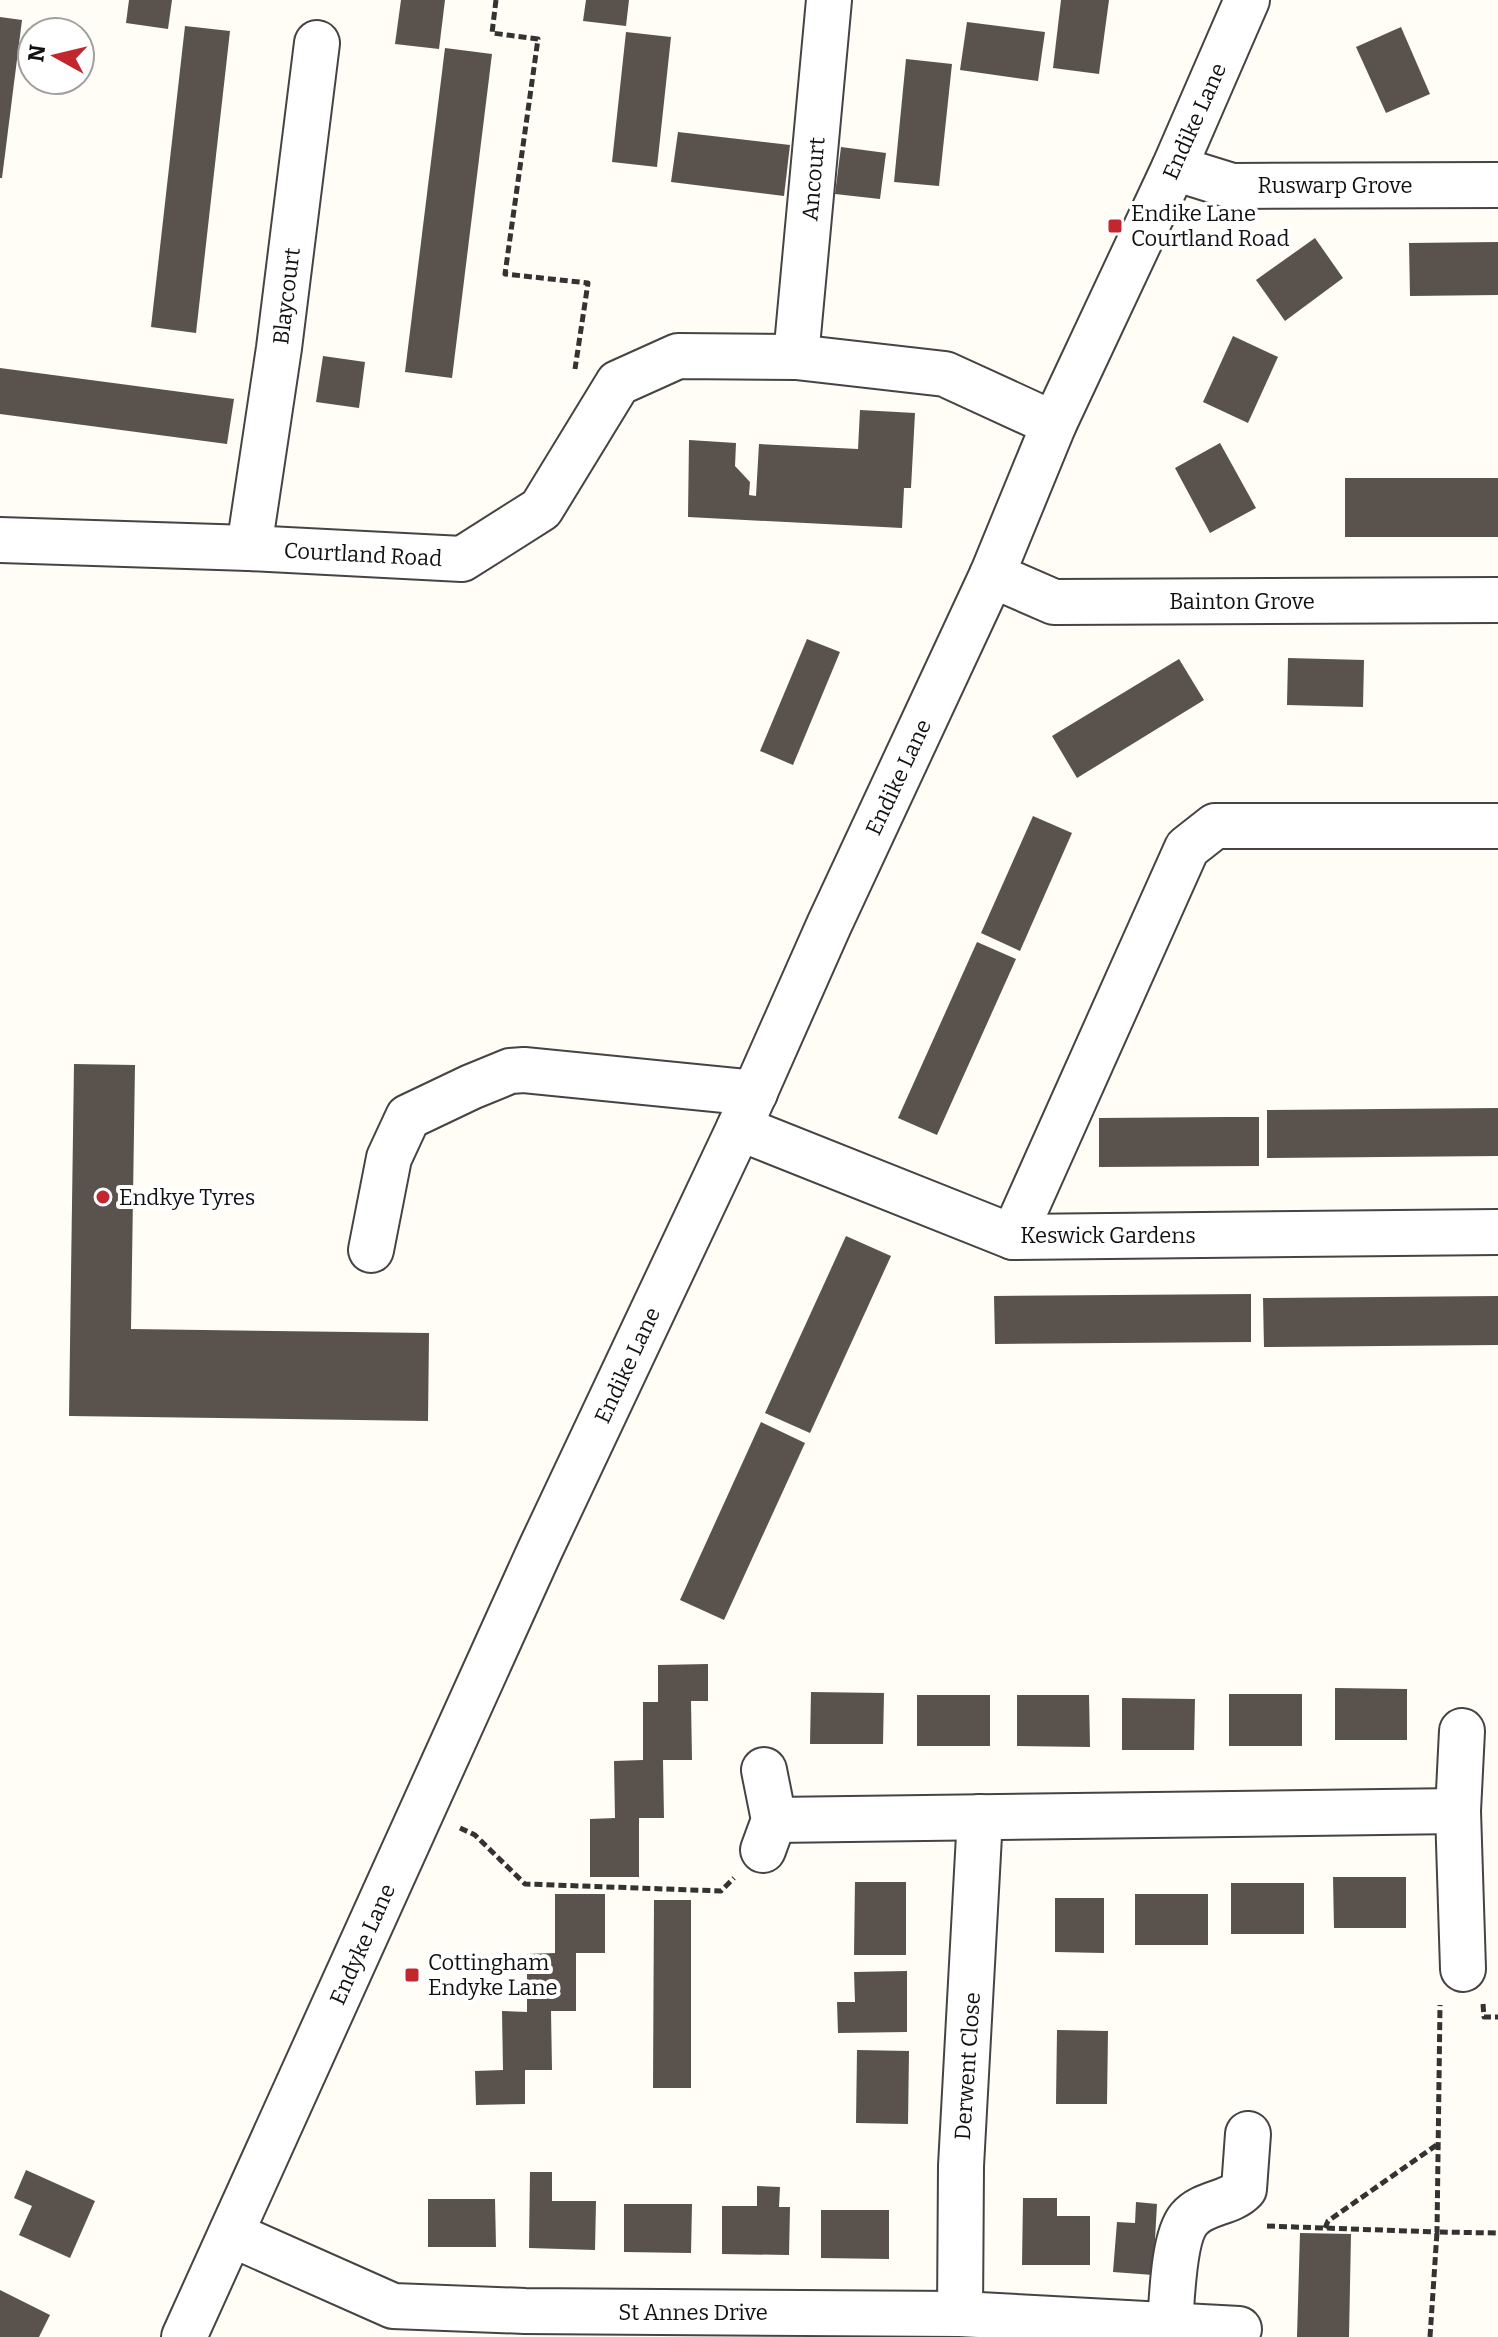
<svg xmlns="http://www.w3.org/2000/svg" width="1498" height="2337" font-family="Bitter,serif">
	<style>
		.building { fill: #5a524d }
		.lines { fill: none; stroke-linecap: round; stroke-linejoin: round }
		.minor-casing { stroke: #444; stroke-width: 48 }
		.path { stroke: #333; stroke-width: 5; stroke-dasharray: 8 4; stroke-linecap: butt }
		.minor { stroke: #fff; stroke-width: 44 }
		.poi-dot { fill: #c4262e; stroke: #fff; stroke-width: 3 }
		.labels { text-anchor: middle; stroke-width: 8; stroke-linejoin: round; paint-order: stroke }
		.street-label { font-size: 22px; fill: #111; stroke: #fff }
		.poi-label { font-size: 22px; fill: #111; stroke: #fff; text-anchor: start }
	</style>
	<rect width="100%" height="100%" fill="#fffdf5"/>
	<g class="building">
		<polygon points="129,0 172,0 168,29 126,23"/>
		<polygon points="401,0 445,0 439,49 395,44"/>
		<polygon points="586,0 629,0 626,26 583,21"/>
		<polygon points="1061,0 1109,0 1099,74 1053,68"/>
		<polygon points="0,17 22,20 2,178 0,178"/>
		<polygon points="967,22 1045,32 1038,81 960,70"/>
		<polygon points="185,26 230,31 196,333 151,327"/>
		<polygon points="1401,27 1430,94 1386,113 1356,47"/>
		<polygon points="626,32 671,37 657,167 612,162"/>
		<polygon points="445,48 492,54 452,378 405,372"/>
		<polygon points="906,59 952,64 939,186 894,182"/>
		<polygon points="678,132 790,145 784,196 671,182"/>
		<polygon points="841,147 886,153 880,199 835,194"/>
		<polygon points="1315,238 1343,278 1285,321 1256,280"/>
		<polygon points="1498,242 1498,295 1410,296 1409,243"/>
		<polygon points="1233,336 1278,357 1248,423 1203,402"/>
		<polygon points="323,356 365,362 359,408 316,402"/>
		<polygon points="0,368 234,399 227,444 0,414"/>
		<polygon points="860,410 915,413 911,488 904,488 902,528 688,517 689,440 736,443 735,466 750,482 749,495 756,496 759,444 858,449"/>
		<polygon points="1220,443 1256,508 1210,533 1175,468"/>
		<rect x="1345" y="478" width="153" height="59"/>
		<polygon points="807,639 840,652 793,765 760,751"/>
		<polygon points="1288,658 1364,660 1363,707 1287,705"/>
		<polygon points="1179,659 1204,700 1077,778 1052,736"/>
		<polygon points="1033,816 1072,833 1020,951 981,933"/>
		<polygon points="977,942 1016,959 937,1135 898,1118"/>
		<polygon points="74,1064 135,1065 131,1329 429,1333 428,1421 69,1416"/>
		<polygon points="1498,1108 1498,1156 1267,1158 1267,1110"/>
		<polygon points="1226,1117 1259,1117 1259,1166 1099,1167 1099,1118"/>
		<polygon points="846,1236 891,1256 810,1433 765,1413"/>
		<polygon points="1251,1294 1251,1342 995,1344 994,1296"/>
		<polygon points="1498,1296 1498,1345 1264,1347 1263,1298"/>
		<polygon points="761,1422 805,1443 724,1620 680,1600"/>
		<polygon points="708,1664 708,1701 691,1701 692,1760 663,1760 664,1818 639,1818 639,1877 590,1877 590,1819 615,1818 614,1761 643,1760 643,1702 658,1702 658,1665"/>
		<polygon points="1335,1688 1407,1689 1407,1740 1335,1740"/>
		<polygon points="811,1692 884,1693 883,1744 810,1744"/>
		<rect x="1229" y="1694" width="73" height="52"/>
		<rect x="917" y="1695" width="73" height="51"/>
		<polygon points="1017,1695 1089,1695 1090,1747 1017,1746"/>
		<polygon points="1122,1698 1195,1699 1194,1750 1122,1750"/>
		<polygon points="1333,1877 1406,1877 1406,1928 1334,1928"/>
		<polygon points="855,1882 906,1882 906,1955 854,1955"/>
		<rect x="1231" y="1883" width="73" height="51"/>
		<polygon points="555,1894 605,1894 605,1953 576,1953 576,2011 551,2011 552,2070 525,2070 525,2104 476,2105 475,2071 503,2070 502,2011 527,2012 527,1954 555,1953"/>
		<rect x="1135" y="1894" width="73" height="51"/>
		<polygon points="1055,1898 1104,1898 1104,1953 1055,1952"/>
		<polygon points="654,1900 691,1900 691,2088 653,2088"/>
		<polygon points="907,1971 907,2032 838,2033 837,2002 855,2002 854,1972"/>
		<polygon points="1057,2030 1108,2031 1107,2104 1056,2104"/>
		<polygon points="857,2050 909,2051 908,2124 856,2123"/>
		<polygon points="26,2170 95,2201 70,2258 19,2235 32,2206 14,2198"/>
		<polygon points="530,2172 552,2172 552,2201 596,2201 595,2250 529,2248"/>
		<polygon points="757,2186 780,2187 779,2207 790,2207 789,2255 722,2254 722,2206 757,2206"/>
		<polygon points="1023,2198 1057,2198 1057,2216 1090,2216 1090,2265 1022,2265"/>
		<polygon points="428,2199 495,2199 496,2247 428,2247"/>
		<polygon points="1136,2202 1157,2204 1153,2275 1113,2272 1117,2222 1135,2223"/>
		<polygon points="624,2204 692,2204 691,2253 624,2252"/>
		<polygon points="821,2210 889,2210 889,2259 821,2258"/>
		<polygon points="1300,2233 1351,2234 1349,2337 1297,2337"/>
		<polygon points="0,2290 50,2315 39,2337 0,2337"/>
	</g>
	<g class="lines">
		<defs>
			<g id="minor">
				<polyline points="1174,168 1232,186 1498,185"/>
				<polyline points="796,357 829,0"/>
				<polyline points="0,540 249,548 462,559 541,509 618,383 678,356 796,357 945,374 1054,424"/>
				<polyline points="249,548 279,348 317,43"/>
				<polyline points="992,575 1054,602 1498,600"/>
				<polyline points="739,1128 1013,1237 1498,1232"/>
				<polyline points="1013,1237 1187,848 1215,826 1498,826"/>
				<polyline points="371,1250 389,1158 408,1117 471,1087 510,1071 524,1070 755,1093"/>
				<polyline points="1462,1731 1458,1811 1463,1969"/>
				<polyline points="774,1820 1458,1811"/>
				<polyline points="763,1850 774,1820 764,1770"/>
				<polyline points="231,2234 393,2306 525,2311 960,2314 1239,2329"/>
				<polyline points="960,2314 961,2166 980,1817"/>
				<path d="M1170,2325C1172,2300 1173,2238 1189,2219C1203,2202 1230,2204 1244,2189L1248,2134"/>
				<polyline points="184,2337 540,1550 739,1128 829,925 992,575 1054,424 1174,168 1247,0"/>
			</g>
		</defs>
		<use href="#minor" class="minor-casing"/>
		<g class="path">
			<polyline points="496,0 492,33 538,39 505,274 588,283 575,369"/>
			<polyline points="460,1828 475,1835 525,1884 721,1891 734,1878"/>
			<polyline points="1483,2004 1484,2017 1498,2017"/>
			<polyline points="1267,2226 1437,2232 1440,2005"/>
			<polyline points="1325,2228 1328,2221 1438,2144"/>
			<polyline points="1430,2337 1437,2232 1498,2233"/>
		</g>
		<use href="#minor" class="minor"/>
	</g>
	<g class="poi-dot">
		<rect x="1107" y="218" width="16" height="16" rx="4"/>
		<circle cx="103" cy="1197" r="8"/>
		<rect x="404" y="1967" width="16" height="16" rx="4"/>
	</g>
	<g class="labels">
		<g class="street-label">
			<text transform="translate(1194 121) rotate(-66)" y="8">Endike Lane</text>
			<text transform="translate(813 179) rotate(-85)" y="8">Ancourt</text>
			<text x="1335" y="193">Ruswarp Grove</text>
			<text transform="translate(286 296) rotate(-83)" y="8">Blaycourt</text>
			<text transform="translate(363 554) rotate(3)" y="8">Courtland Road</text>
			<text x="1242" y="609">Bainton Grove</text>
			<text transform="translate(898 777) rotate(-65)" y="8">Endike Lane</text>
			<text x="1108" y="1243">Keswick Gardens</text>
			<text transform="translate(627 1365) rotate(-65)" y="8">Endike Lane</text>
			<text transform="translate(362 1944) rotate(-66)" y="8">Endyke Lane</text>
			<text transform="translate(967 2066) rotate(-86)" y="8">Derwent Close</text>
			<text x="693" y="2320">St Annes Drive</text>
		</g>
		<g class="poi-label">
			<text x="1131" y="221">Endike Lane<tspan x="1131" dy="25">Courtland Road</tspan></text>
			<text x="119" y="1205">Endkye Tyres</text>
			<text x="428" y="1970">Cottingham<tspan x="428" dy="25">Endyke Lane</tspan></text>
		</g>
	</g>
	<g transform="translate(56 56) rotate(278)"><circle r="38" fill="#ffffff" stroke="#a0a0a0" stroke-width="2"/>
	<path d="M0-6L14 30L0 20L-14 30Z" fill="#c4262e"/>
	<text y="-12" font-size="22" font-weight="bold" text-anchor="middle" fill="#111111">N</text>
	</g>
</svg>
